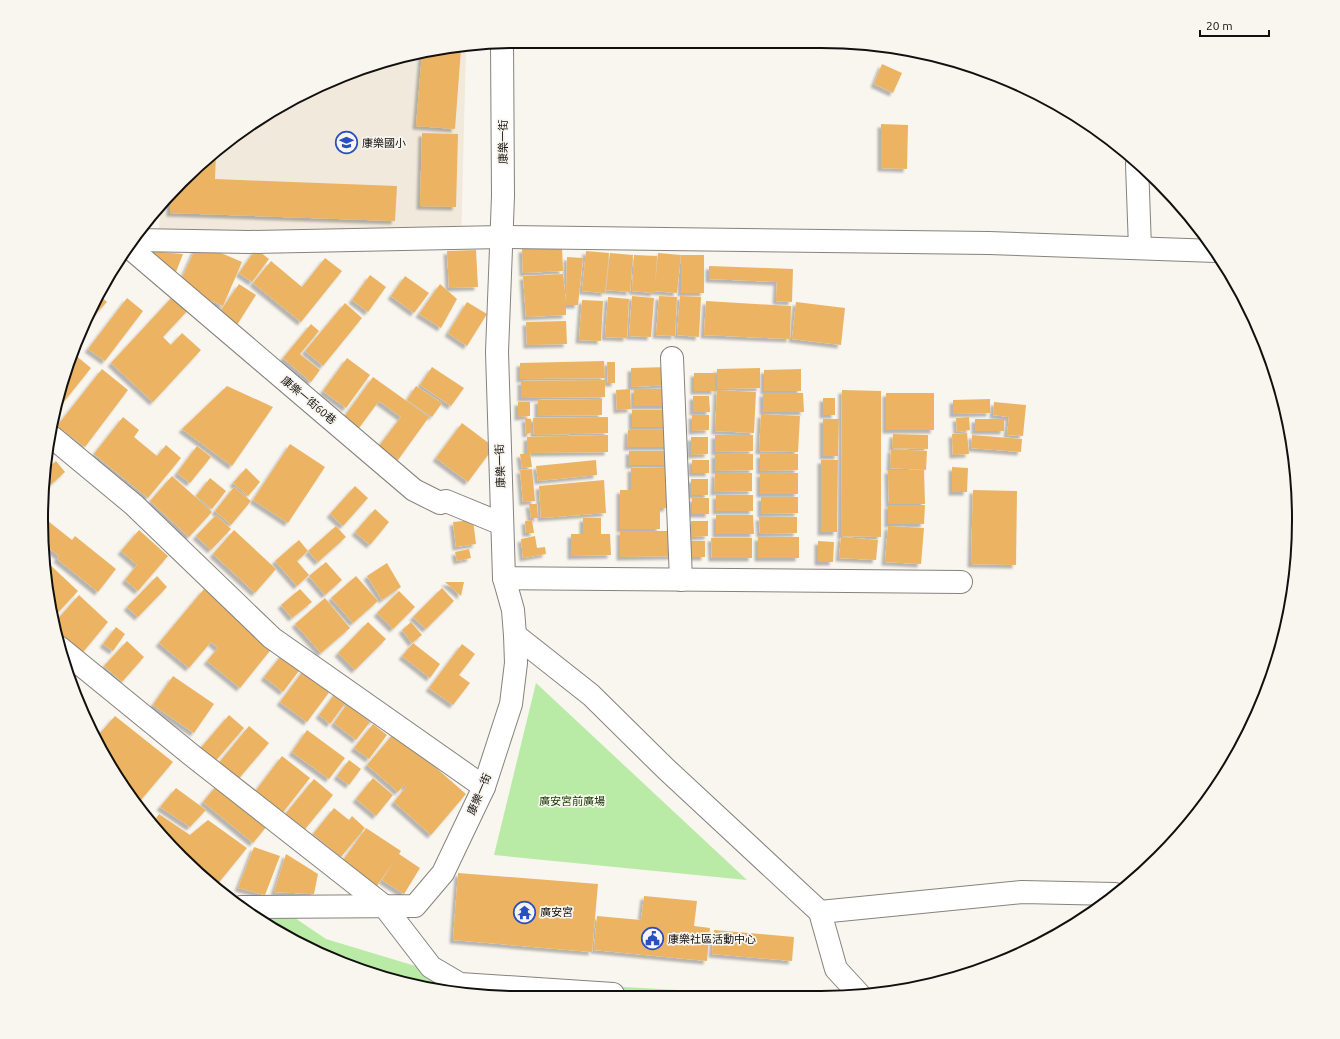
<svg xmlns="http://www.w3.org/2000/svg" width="1340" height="1039" font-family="Ubuntu,'Noto Sans TC',sans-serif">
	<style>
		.built { fill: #f1e9dc }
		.green { fill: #b9eba6 }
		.building { fill: #ecb462; filter: url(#shadow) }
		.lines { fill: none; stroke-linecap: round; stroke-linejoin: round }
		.minor-casing { stroke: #86837e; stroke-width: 24 }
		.minor { stroke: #fff; stroke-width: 22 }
		.labels { text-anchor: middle; stroke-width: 3.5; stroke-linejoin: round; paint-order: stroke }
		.street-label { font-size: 11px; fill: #11100e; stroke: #f9f5ef }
		.poi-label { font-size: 11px; fill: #11100e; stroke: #f9f5ef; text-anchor: start }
		.park-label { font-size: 11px; fill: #153802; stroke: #f9f5ef }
		.rim { fill: none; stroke: #11100e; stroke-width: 2 }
	</style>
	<defs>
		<filter id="shadow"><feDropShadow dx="-3.5" dy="3.5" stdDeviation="1" flood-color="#0004"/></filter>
	</defs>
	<rect width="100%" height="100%" fill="#f9f5ef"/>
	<polygon class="built" points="466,48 461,243 158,236 161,207 181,181 280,105 395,57"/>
	<g class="green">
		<polygon points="536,683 747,880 494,855"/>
		<polygon points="283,910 326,939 455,978 753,994 457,994 365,973 254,917"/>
	</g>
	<g class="building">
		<polygon points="461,49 455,129 416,126 422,54"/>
		<polygon points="882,64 902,73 893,93 874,84"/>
		<polygon points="881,124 908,125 907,169 881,168"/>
		<polygon points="422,133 458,134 456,207 420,206"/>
		<polygon points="216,154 215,179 397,186 395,221 170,213 170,195 181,181"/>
		<polygon points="198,243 242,262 223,306 178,287"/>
		<polygon points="562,247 563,271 523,273 522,249"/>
		<polygon points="256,249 269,259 252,282 239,273"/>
		<polygon points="139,250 183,254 174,277"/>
		<polygon points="476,250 478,287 449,288 447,251"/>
		<polygon points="586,251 609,253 605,293 582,291"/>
		<polygon points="610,253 633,255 630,292 606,290"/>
		<polygon points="658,253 681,255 677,293 654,291 654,293 632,291 634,255 657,256 655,286"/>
		<rect x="681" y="255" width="23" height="38"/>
		<polygon points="567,257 583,258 578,305 566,305 566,315 526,317 523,276 563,274 566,302"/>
		<polygon points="325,258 342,271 301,322 253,283 271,261 302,287"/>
		<polygon points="709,266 793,269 792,302 776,301 777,282 709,279"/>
		<polygon points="370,275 386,287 368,312 352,300"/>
		<polygon points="405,276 429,293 414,313 391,296"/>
		<polygon points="239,284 256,295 235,328 217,316"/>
		<polygon points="440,284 457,299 441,328 419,314"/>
		<polygon points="175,294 190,308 163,337 171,345 182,333 201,350 153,402 111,363"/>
		<polygon points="99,295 107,302 91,319 90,317"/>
		<polygon points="632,296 654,298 651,337 629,336"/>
		<polygon points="659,296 677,297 675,336 656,335"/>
		<polygon points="680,296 701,297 699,337 677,335"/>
		<polygon points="608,297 629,299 627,338 605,337"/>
		<polygon points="127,298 143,311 105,361 88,349"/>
		<polygon points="582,300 603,301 601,341 579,340"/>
		<polygon points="706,301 791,306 790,339 704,335"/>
		<polygon points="467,302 487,314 467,346 448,333"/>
		<polygon points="796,302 845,308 841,345 792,339"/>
		<polygon points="345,303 362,318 323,366 305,351"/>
		<polygon points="566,321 567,344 527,345 526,322"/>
		<polygon points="311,324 319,331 300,354 320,370 311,382 283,358"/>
		<polygon points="74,354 91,368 55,413 60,417 54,424 57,396"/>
		<polygon points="347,358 370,375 346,408 323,391"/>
		<polygon points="604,361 605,378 520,379 520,363"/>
		<polygon points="607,362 615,362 615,383 608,383"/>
		<polygon points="432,367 464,388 451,406 420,385"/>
		<polygon points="669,367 670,385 631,387 631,368"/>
		<polygon points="760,368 760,388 717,389 717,369"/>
		<polygon points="102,369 128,390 85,447 57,426"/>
		<polygon points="801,369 801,391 764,391 764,370"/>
		<rect x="694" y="373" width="21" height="18"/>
		<polygon points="373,377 429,417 398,460 379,446 401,417 379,401 359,428 344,417"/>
		<polygon points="605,380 605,397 521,398 521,381"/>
		<polygon points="227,386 273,407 232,466 182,429"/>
		<polygon points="416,386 442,403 432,417 407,400"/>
		<polygon points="630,389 631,409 617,410 616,390"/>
		<rect x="634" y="389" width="39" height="17"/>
		<polygon points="717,390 756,392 754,433 715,431"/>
		<polygon points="842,390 881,391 881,537 841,536"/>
		<polygon points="763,393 803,393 804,412 763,412"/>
		<rect x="886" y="393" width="48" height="37"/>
		<polygon points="693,396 709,396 710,412 693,412"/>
		<rect x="823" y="398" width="12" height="17"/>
		<polygon points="602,399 602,415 538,416 538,400"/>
		<polygon points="990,399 990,413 953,414 953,400"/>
		<polygon points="518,402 530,402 530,416 518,417"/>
		<polygon points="994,402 1026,405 1023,436 1007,435 1009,417 993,415"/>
		<rect x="632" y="410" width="44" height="17"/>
		<polygon points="761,414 800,416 798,452 759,451"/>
		<polygon points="692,415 709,415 709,430 692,431"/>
		<polygon points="123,417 139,430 134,437 157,456 166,445 181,458 148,498 94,454"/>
		<polygon points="608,417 608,433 534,435 533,418"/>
		<polygon points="969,417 970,430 957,432 956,418"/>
		<polygon points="525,418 531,419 531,433 526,434"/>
		<polygon points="823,419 839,419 838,456 823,456"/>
		<rect x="975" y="419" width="29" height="12"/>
		<polygon points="462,423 494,447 468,482 436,458"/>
		<polygon points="628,430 674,430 674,447 627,447"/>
		<polygon points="967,433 969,454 953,455 952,434"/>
		<polygon points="893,434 928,435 928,449 892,448"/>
		<polygon points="608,435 608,452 530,453 532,467 522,468 520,454 527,454 527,437"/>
		<polygon points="715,435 753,435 753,451 715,452"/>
		<polygon points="972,435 1022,439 1021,452 971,448"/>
		<polygon points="691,437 708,437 708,454 691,455"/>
		<polygon points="290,444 325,467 288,523 253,500"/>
		<polygon points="197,446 211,457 190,483 177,473"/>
		<polygon points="891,449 927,451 926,470 890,468"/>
		<rect x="629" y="451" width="42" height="14"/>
		<polygon points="715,454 753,454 753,470 715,471"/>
		<polygon points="760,454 798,454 798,470 760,471"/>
		<polygon points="596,460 597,475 538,481 536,466"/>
		<rect x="692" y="460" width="17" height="13"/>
		<polygon points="821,460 838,460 837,532 821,532"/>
		<polygon points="56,461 65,472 45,490 48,468"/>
		<polygon points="676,467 667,508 660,508 660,529 620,529 620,490 631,490 631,468"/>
		<polygon points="952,467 968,468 967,492 952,492"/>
		<polygon points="246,468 260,482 248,496 233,483"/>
		<polygon points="532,469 535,501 523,502 520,470"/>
		<polygon points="888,470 924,470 925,504 889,504"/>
		<polygon points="715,473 752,473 752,491 714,492"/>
		<rect x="760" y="473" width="38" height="21"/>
		<polygon points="172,476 212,512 189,537 150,501"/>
		<polygon points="210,478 226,491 212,509 196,496"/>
		<rect x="691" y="479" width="17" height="16"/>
		<polygon points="604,480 606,513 541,518 539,486"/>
		<polygon points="355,486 368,498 343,526 330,514"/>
		<polygon points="234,487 251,501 231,525 215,511"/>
		<polygon points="973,490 1017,491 1016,565 971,564"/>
		<rect x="716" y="495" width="37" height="16"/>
		<polygon points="761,497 798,497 798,513 761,514"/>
		<rect x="692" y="498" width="17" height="16"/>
		<polygon points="529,504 537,504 538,518 531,518"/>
		<polygon points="888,505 925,505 924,524 888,524"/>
		<polygon points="375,509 389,522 370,545 355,532"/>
		<polygon points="216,515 231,529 211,550 196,536"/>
		<polygon points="716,515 753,515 754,534 716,534"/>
		<polygon points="759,517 797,517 797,533 760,534"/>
		<polygon points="583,518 601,518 601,534 610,534 611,555 571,556 571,534 583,534"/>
		<polygon points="473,520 476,544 456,547 453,522"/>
		<polygon points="532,520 534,533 526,533 525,521"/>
		<polygon points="48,521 72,540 75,536 116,569 98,592 57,559 59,556 44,544 42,528"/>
		<polygon points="691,521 708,521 708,536 691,537"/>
		<polygon points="336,526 346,537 318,562 308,551"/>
		<polygon points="888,526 924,528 921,564 885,562"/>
		<polygon points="139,530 168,556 138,591 125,580 137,565 121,551"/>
		<polygon points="234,530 276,569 255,593 213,554"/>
		<polygon points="620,531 674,531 674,556 620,557"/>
		<polygon points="535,536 537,548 545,547 546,554 523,558 521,539"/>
		<rect x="758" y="537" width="41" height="21"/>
		<polygon points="841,537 878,540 876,560 839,558"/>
		<polygon points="711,538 752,538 752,558 712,558"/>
		<polygon points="299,540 308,551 297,561 309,575 297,586 275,561"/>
		<rect x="688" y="541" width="17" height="16"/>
		<polygon points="818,541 834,542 833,562 818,562"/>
		<polygon points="469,549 471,558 457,561 455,552"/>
		<polygon points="47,562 78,591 54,617"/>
		<polygon points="326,562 342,580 325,595 309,576"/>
		<polygon points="387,563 401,587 382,600 367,576"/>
		<polygon points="157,576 167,587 138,617 127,607"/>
		<polygon points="356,576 378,601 353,623 331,598"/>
		<polygon points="445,582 464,582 461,596"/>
		<polygon points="442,588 454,601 426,629 413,617"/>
		<polygon points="204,589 273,647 240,688 207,661 218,648 211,642 189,668 159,643"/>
		<polygon points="300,589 312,602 292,618 281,605"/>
		<polygon points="399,591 415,607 393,629 377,613"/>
		<polygon points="79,595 108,622 79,657 56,636 55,622"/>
		<polygon points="325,598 350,628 321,653 295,624"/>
		<polygon points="368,622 386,639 355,670 338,653"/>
		<polygon points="411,622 422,635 412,643 402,630"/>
		<polygon points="116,627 125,634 113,651 103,644"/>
		<polygon points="127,641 144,657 122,682 104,666"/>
		<polygon points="413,643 440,664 430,678 402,656"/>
		<polygon points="462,644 475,654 459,675 470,683 453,705 429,688"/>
		<polygon points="289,646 307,660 283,692 264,677"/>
		<polygon points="312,659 339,679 307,722 280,702"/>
		<polygon points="173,676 214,704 194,733 153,705"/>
		<polygon points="341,686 378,714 372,722 346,702 330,724 319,715"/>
		<polygon points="347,704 370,722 356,740 334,723"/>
		<polygon points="229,715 244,728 213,764 198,751"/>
		<polygon points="115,716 173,762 141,800 122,785 95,739"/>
		<polygon points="373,724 387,735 369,759 354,748"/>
		<polygon points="249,726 269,743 236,782 217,765"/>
		<polygon points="307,730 345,758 329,779 292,752"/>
		<polygon points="395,732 466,794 431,835 394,802 406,787 404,785 398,792 367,765"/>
		<polygon points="282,756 310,778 281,815 254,793"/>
		<polygon points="349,760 361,769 349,785 337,776"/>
		<polygon points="373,778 393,795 376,816 356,799"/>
		<polygon points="314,779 333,795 301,834 282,818"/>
		<polygon points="217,785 267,826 253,843 203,802"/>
		<polygon points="176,788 206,810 190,827 160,807"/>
		<polygon points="334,808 349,820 352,816 365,828 341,857 313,834"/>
		<polygon points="159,814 190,835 208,820 247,848 216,886 181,858 153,823"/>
		<polygon points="366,828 401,851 399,854 420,868 404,894 382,880 395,860 374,890 339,866"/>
		<polygon points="254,847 280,856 265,895 238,888"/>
		<polygon points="286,854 318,874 314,894 274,892"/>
		<polygon points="458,873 598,884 592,952 453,940"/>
		<polygon points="644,896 697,901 694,926 710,928 707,961 594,950 597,916 641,920"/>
		<polygon points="714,930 794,937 792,961 712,954"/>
	</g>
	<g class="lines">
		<defs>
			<g id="minor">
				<polyline points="1137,164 1140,248"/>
				<polyline points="136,240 249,242 502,237 989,243 1216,251"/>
				<polyline points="130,248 414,490 440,503 446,501 502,524"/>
				<polyline points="672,358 681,580"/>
				<polyline points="52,437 134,505 272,638 484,787"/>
				<path d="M504,578C656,580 808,580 961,582"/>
				<polyline points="515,635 591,695 666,769 820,912 836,969 859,994"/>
				<polyline points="59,647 194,757 384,906 431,967 460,984 613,994"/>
				<polyline points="241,907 415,906 443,873 484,787 511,704 516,663 515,635 513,610 504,578 497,352 503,196 502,43"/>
				<polyline points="820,912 1022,892 1115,894"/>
			</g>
		</defs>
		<use href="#minor" class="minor-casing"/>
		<use href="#minor" class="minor"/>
	</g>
	<defs>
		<symbol id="school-ring" viewBox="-11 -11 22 22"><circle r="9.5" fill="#f9f5ef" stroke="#2950bf" stroke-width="1.5"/><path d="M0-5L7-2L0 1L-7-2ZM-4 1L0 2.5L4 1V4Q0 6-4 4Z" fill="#2950bf"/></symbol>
		<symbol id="temple-ring" viewBox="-11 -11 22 22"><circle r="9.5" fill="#f9f5ef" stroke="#2950bf" stroke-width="1.5"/><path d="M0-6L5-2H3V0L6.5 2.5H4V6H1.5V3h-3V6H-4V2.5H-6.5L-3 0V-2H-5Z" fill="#2950bf"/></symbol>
		<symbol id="civic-ring" viewBox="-11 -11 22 22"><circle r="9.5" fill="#f9f5ef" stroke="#2950bf" stroke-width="1.5"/><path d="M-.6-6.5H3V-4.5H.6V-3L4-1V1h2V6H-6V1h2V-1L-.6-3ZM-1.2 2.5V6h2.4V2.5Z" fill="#2950bf"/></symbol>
	</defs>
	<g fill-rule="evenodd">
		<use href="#school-ring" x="334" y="130" width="25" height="25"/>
		<use href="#temple-ring" x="512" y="900" width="25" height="25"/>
		<use href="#civic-ring" x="640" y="926" width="25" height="25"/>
	</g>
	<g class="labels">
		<g class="street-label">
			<text transform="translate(503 142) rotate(-90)" y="4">康樂一街</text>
			<text transform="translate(309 400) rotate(40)" y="4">康樂一街60巷</text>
			<text transform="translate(500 466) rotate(-92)" y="4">康樂一街</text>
			<text transform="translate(479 794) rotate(-67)" y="4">康樂一街</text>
		</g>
		<g class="poi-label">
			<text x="362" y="147">康樂國小</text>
			<text x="540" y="916">廣安宮</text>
			<text x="668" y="943">康樂社區活動中心</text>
		</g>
		<g class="park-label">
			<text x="572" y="805">廣安宮前廣場</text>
		</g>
	</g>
	<path d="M0 0H1340V1039H0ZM519 48H821A471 471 0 0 1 1292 519V520A471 471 0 0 1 821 991H519A471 471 0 0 1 48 520V519A471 471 0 0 1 519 48Z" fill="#f9f5ef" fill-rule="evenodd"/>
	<path class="rim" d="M519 48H821A471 471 0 0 1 1292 519V520A471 471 0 0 1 821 991H519A471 471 0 0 1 48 520V519A471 471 0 0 1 519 48Z"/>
	<path d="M1200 30v6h69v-6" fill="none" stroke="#11100e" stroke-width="2"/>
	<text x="1206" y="30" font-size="12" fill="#11100e" stroke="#f9f5ef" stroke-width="3" paint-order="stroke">20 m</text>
</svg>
